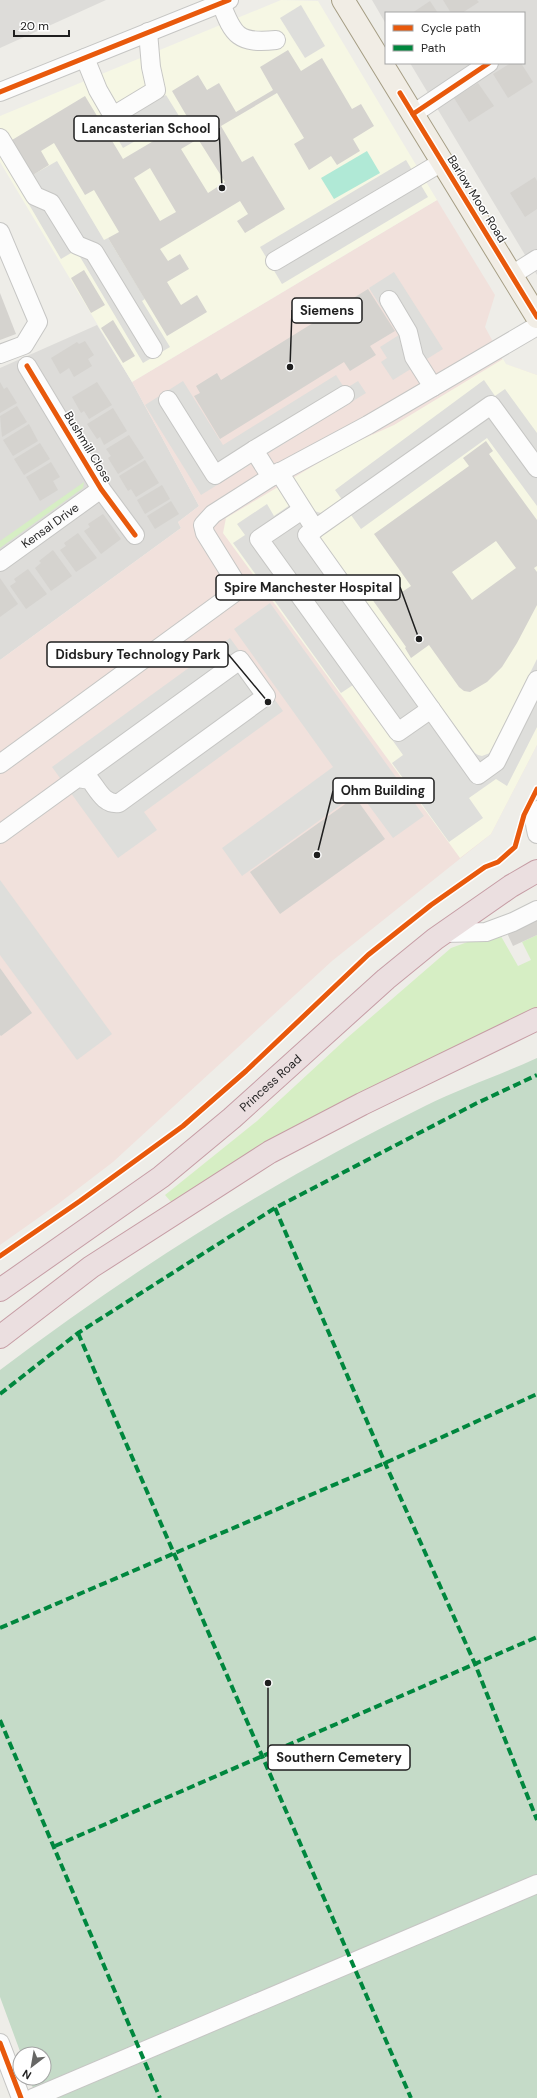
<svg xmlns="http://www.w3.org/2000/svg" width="537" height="2098" font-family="'DM Sans',sans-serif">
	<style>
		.residential { fill: #dddcd9 }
		.commercial { fill: #f1e1dc }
		.education { fill: #f6f7e4 }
		.grass { fill: #d6eec4 }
		.cemetery { fill: #c5dbc8 }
		.pitch { fill: #b0e9d6 }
		.parking { fill: #dededb }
		.building { fill: #d5d3cf; fill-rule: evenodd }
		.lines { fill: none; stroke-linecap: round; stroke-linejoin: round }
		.minor-casing { stroke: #c6c6c4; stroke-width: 20 }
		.major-casing { stroke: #a59d84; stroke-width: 24 }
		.highway-casing { stroke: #c69da5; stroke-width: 24 }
		.minor { stroke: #fcfcfc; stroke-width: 18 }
		.major { stroke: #f1ede5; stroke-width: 22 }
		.highway { stroke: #ebdfe0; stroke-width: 22 }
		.quiet { stroke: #00873e; stroke-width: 4; stroke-dasharray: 8 4; stroke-linecap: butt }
		.cycleway-casing { stroke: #fff; stroke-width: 8 }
		.cycleway { stroke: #e8590c; stroke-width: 5 }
		.labels { text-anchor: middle; stroke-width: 3; stroke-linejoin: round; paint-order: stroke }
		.street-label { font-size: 12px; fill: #1f1f1f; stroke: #fff }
		.leader { fill: none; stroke: #1f1f1f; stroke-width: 1.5 }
		.callout-dot { fill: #1f1f1f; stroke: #fff; stroke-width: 1.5 }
		.callout { fill: #fff; stroke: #1f1f1f; stroke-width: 1.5 }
		.callout-label { font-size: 13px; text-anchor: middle; font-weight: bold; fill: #1f1f1f }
	</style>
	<rect width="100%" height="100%" fill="#eeede8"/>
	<g class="residential">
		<polygon points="0,0 106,0 0,48"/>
		<polygon points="372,0 537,0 537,275 410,63 524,63 524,13 386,13 386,24"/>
		<polygon points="97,325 132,382 199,506 178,522 181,528 0,660 0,368"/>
	</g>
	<polygon class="commercial" points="437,200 495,295 485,327 505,364 537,375 537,745 491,834 332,961 113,1162 58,1204 0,1245 0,660 181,528 178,522 199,506 132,382"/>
	<g class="education">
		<polygon points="281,0 318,1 437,200 132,382 0,162 0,116"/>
		<polygon points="503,359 506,364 537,375 537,745 491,834 460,858 223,533 226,518 345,447 394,425"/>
	</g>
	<g class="grass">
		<polygon points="84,482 83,488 0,548 0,541"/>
		<polygon points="498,931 518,966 531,960 522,942 537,935 537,1008 172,1203 165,1195 257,1121 347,1038 451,948"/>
	</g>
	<path class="cemetery" d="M537,1058V2098H37L29,2078H44V2054H21L0,1997V1370C133,1269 275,1180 425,1106C461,1088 500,1075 537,1058Z"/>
	<polygon class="pitch" points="367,151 380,173 334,199 321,178"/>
	<g class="parking">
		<polygon points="301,5 325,46 305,58 280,18"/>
		<polygon points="166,95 179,116 123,148 111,127"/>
		<polygon points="406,160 428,197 282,284 260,247"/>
		<polygon points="57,161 104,240 108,238 145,299 142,301 170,347 143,363 76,250 61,259 17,184"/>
		<polygon points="394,272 443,349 393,380 381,362 387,358 380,347 399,335 369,288"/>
		<polygon points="336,375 345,389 358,381 366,393 201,495 145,405 183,381 223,445"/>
		<polygon points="484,380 495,396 505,389 537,433 537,506 487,438 361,529 351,515 318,538 475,753 478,755 482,756 490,753 537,659 537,727 507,786 496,779 469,798 483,818 449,842 392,763 403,755 353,685 341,693 233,543 245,535 237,524 267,504 274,516 303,496 314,511 321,513 327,511 343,501 335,490"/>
		<polygon points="270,603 424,816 393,838 359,792 242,876 222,848 333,767 234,629"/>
		<polygon points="230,638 283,711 144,812 157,830 118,858 52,767"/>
		<polygon points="0,880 112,1034 77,1060 0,955"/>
	</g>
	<g class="building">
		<polygon points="443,0 477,0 479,2 462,13 451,13"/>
		<polygon points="430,1 438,13 412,13"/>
		<path d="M288,50L301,71L322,58L352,109L361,104L374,126L353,139L360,151L337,165L331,156L309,170L294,144L304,138L277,93L221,126L242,162L253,156L285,209L245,233L237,221L248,214L240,201L160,249L168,261L180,254L189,269L167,282L181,305L197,295L207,312L167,336L108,238L119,232L94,190L85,195L54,143L41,151L49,165L33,175L12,140L85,96L123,159L189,120L172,91L198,75L207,90L219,83L236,112L273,90L260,67ZM198,139L225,182L208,193L181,149ZM150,168L176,212L160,221L134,178Z"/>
		<polygon points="511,63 521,63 533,82 508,98 493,74"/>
		<polygon points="478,83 494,106 469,122 454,98"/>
		<polygon points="535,177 537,181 537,209 525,217 510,193"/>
		<polygon points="84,270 105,305 91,313 71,278"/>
		<polygon points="368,289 395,331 370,346 376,355 350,371 344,362 220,439 194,396 200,393 196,386 217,373 221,380"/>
		<polygon points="0,293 16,334 0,340"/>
		<polygon points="113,320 135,356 123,363 101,328"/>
		<polygon points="85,341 94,355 88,359 92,366 74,377 69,368 60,374 51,358 77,342 79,344"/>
		<polygon points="0,382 4,389 7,387 17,403 0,413"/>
		<polygon points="97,382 112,405 89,419 84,411 81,413 72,397"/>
		<polygon points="17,406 27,422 2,437 0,416"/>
		<polygon points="113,408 127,431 104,445 100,437 97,439 87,424"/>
		<polygon points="29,424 38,441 13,456 3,440"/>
		<polygon points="129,435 144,458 118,474 108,458 111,456 106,449"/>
		<path d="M486,441L493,451L489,454L537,520V566L534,568L537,572V605L517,643L502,667L487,682L470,692L464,691L459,687L429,645L411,658L405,648L406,647L367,592L393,593L396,596L411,586L374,534L469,466L463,458ZM496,541L516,568L472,600L452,572Z"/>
		<polygon points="40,443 50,459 24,475 14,459"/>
		<polygon points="145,460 159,483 136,497 131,489 128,491 119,476"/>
		<polygon points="51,462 60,477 53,481 58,490 40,501 26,477"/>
		<polygon points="162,485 170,499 145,514 137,500"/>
		<polygon points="171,501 179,514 155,529 147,516"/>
		<polygon points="103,514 121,539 101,554 84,531 90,527 88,524"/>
		<polygon points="78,533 97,558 76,572 60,550 66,546 64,543"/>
		<polygon points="53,550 72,576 51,591 35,568 41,563 39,561"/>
		<polygon points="28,569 47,594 26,609 10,586 16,582 14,579"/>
		<polygon points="0,578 18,604 0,617"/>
		<polygon points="355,797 385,839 280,914 250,872"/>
		<polygon points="537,919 537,935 513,946 507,933"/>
		<polygon points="0,968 32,1013 1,1036 0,1035"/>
	</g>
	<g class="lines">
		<defs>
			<g id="minor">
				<path d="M221,3C233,36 239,44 276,40"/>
				<polyline points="85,58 98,90 113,116 156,90 151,67 148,32"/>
				<polyline points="0,92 229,0"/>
				<polyline points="413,114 489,63"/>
				<polyline points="0,138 35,196 51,203 77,245 94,252 153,349"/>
				<polyline points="0,232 38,322 24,345 0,354"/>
				<polyline points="275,261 442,162"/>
				<polyline points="512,275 537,259"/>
				<polyline points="389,300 408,332 414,357 433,387"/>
				<polyline points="27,366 101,489 135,535"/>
				<polyline points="168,400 215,475 254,450"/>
				<polyline points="279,472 315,529 491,405 537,468"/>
				<polyline points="271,477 254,450 345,395"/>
				<polyline points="302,510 259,539 398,732 431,709 478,775 496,762 537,680"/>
				<polyline points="315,529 307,535 431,709"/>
				<path id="s1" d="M0,562L101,489"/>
				<polyline points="0,764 234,593 236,584 233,578 205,533 203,525 213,514 271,477 368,425 537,326"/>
				<path d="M537,810C533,818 535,825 537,834"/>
				<path d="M0,834L240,660L266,696L119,803C104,805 98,790 90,780L78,778"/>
				<polyline points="444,933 486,932 513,922 537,910"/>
				<polyline points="0,2043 21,2098"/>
				<polyline points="33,2098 537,1884"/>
			</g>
			<polyline id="major" points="343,0 537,317"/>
			<g id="highway">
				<path id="s2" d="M0,1290L161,1177L232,1118L386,979L435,939L511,886L537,871"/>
				<polyline points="0,1337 91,1267 270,1152 362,1104 537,1019"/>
			</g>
		</defs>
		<use href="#minor" class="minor-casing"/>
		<use href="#major" class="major-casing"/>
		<use href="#highway" class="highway-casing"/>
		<use href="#minor" class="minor"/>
		<use href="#major" class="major"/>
		<use href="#highway" class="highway"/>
		<g class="quiet">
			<polyline points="275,1208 385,1463 475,1664 537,1820"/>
			<polyline points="78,1333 411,2098"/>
			<polyline points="0,1394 78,1333 275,1208 475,1104 537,1075"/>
			<polyline points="0,1628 385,1463 537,1394"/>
			<polyline points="0,1720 160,2098"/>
			<polyline points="55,1846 537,1637"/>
		</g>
		<defs>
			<g id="cycleway">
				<polyline points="0,92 229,0"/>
				<polyline points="400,93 537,317"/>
				<polyline points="413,114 489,63"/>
				<polyline points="27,366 101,489 135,535"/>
				<polyline points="0,1256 80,1201 183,1126 246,1071 368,955 431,905 485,867 498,862 515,847 524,815 537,789"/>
				<polyline points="0,2043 21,2098"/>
			</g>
		</defs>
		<use href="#cycleway" class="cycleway-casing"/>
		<use href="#cycleway" class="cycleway"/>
	</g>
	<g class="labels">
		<g class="street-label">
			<text transform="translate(477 199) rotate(58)" y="4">Barlow Moor Road</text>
			<text transform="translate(88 447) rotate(59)" y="4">Bushmill Close</text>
			<text dy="4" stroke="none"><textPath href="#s1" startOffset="62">Kensal Drive</textPath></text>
			<text dy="4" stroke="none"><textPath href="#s2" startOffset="341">Princess Road</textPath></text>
		</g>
	</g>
	<path class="leader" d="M222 188L219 128M290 367L292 310M419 639L400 587M268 702L228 654M317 855L333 791M268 1683L268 1757"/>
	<g class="callout-dot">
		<circle cx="222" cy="188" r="4"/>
		<circle cx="290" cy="367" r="4"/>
		<circle cx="419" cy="639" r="4"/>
		<circle cx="268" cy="702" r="4"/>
		<circle cx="317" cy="855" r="4"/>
		<circle cx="268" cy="1683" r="4"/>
	</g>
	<g class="callout">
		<rect x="74" y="116" width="145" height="25" rx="4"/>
		<rect x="292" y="298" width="70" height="25" rx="4"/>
		<rect x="216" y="575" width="184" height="25" rx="4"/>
		<rect x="47" y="642" width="181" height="25" rx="4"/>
		<rect x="333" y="778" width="101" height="25" rx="4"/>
		<rect x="268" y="1745" width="142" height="25" rx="4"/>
	</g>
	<g class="callout-label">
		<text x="146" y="133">Lancasterian School</text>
		<text x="327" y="315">Siemens</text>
		<text x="308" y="592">Spire Manchester Hospital</text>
		<text x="138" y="659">Didsbury Technology Park</text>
		<text x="383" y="795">Ohm Building</text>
		<text x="339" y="1762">Southern Cemetery</text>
	</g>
	<rect x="385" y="12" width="140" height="52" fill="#ffffff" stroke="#a5a5a5"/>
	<rect x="393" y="25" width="20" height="6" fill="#e8590c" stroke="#a5a5a5"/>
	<text x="421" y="32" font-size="12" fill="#1f1f1f">Cycle path</text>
	<rect x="393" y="45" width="20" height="6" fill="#00873e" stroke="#a5a5a5"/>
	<text x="421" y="52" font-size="12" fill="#1f1f1f">Path</text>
	<g transform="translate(32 2066) rotate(211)"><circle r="19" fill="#ffffff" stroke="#a5a5a5"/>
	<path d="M0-3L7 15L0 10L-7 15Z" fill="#676765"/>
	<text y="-6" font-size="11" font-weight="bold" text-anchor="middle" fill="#1f1f1f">N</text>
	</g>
	<path d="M14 30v6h55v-6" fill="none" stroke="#1f1f1f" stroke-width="2"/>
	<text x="20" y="30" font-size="12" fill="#1f1f1f" stroke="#ffffff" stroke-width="3" paint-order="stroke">20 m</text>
</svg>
